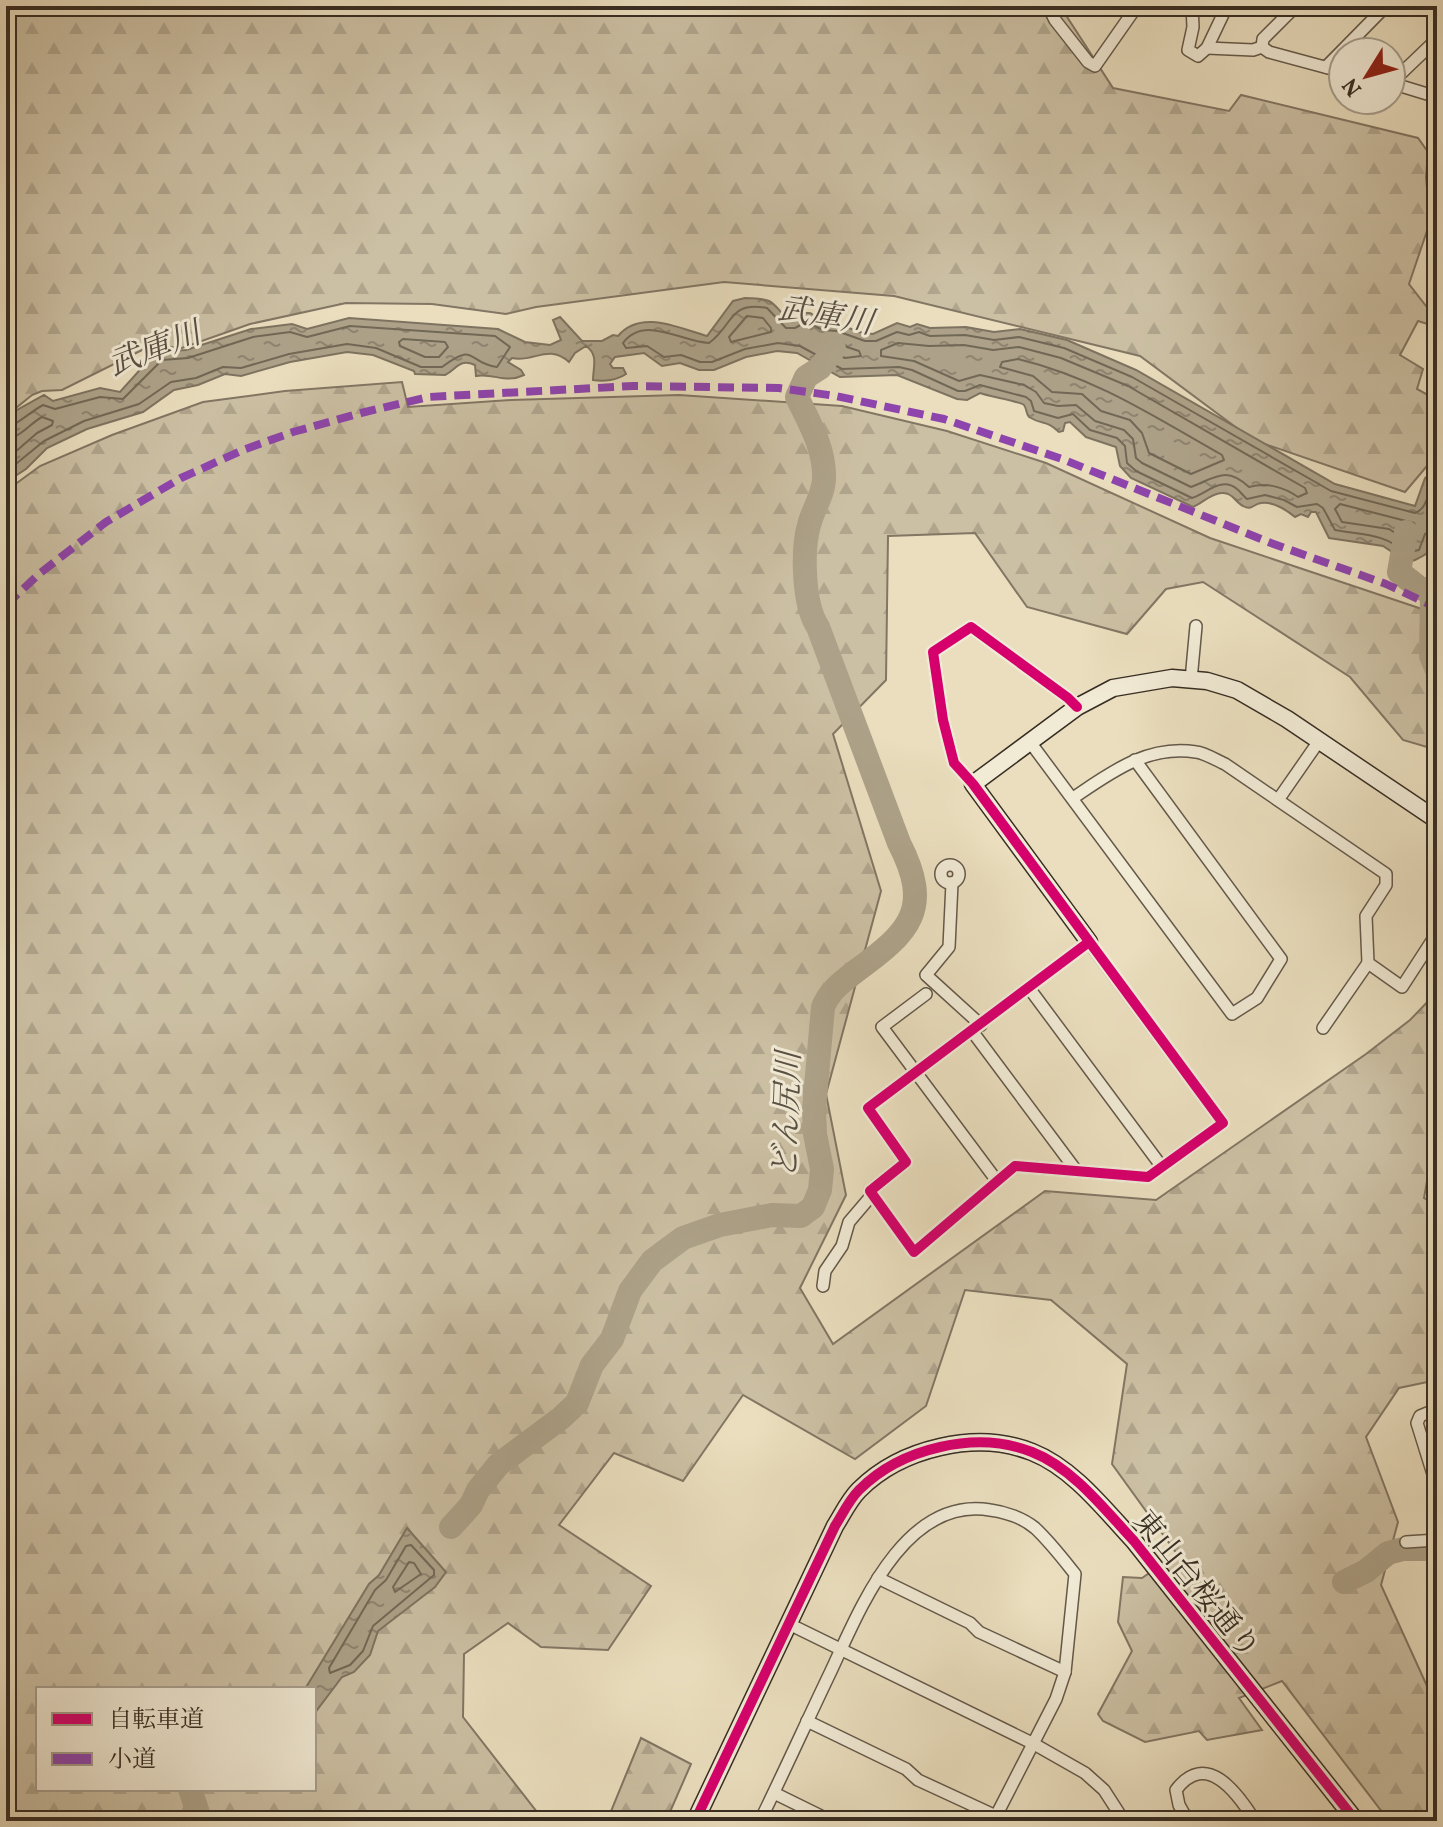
<svg xmlns="http://www.w3.org/2000/svg" width="1443" height="1827" font-family="Vollkorn,'Noto Serif JP',serif">
	<style>
		.forest { fill: url(#forest-firs); stroke: #827664; stroke-width: 2; fill-rule: evenodd }
		.water { fill: url(#water-ripples); stroke: #7e7360; stroke-width: 2 }
		.lines { fill: none; stroke-linecap: round; stroke-linejoin: round }
		.shore { stroke: #726856; stroke-width: 2 }
		.river { stroke: #ada289; stroke-width: 24 }
		.street-casing { stroke: #64594a; stroke-width: 14 }
		.secondary-casing { stroke: #372d23; stroke-width: 19 }
		.street { stroke: #f1ead5; stroke-width: 11 }
		.secondary { stroke: #f1ead5; stroke-width: 16 }
		.quiet { stroke: #8e44ad; stroke-width: 8; stroke-dasharray: 16 8; stroke-linecap: butt }
		.cycleway-casing { stroke: #f1ead5; stroke-width: 15 }
		.cycleway { stroke: #d6006c; stroke-width: 10 }
		.labels { text-anchor: middle; stroke-width: 6; stroke-linejoin: round; paint-order: stroke }
		.street-label { font-size: 30px; fill: #372d23; stroke: #f1ead5 }
		.water-label { font-size: 32px; font-style: italic; fill: #5a5042; stroke: #f1ead5 }
	</style>
	<defs>
		<pattern id="forest-firs" width="22" height="20" patternUnits="userSpaceOnUse" patternTransform="scale(2)"><rect width="22" height="20" fill="#ccc0a4"/><path d="M5 1l3.5 6h-7zM16 11l3.5 6h-7z" fill="#b0a58d"/></pattern>
		<pattern id="water-ripples" width="26" height="14" patternUnits="userSpaceOnUse" patternTransform="scale(2)"><rect width="26" height="14" fill="#ada289"/><path d="M2 4q2-2 4 0t4 0M15 11q2-2 4 0t4 0" fill="none" stroke="#8e8470"/></pattern>
	</defs>
	<rect width="100%" height="100%" fill="#eadebe"/>
	<filter id="stains"><feTurbulence type="fractalNoise" baseFrequency=".0025" numOctaves="4"/><feColorMatrix values="0 0 0 0 .2 0 0 0 0 .09 0 0 0 0 .02 0 0 0 .5 -.17"/></filter>
	<radialGradient id="worn" r=".72"><stop offset=".6" stop-color="#630" stop-opacity="0"/><stop offset="1" stop-color="#630" stop-opacity=".3"/></radialGradient>
	<g class="forest">
		<polygon points="6,6 1060,6 1113,88 1229,111 1241,95 1418,138 1428,152 1426,177 1430,222 1409,284 1426,306 1437,310 1437,327 1418,321 1400,355 1423,369 1417,389 1437,400 1437,459 1432,460 1405,492 1253,440 1140,356 894,296 724,282 536,307 506,314 432,304 346,303 250,324 182,348 152,345 62,390 42,391 32,395 16,408 6,422"/>
		<path d="M402,382L408,407L511,400L679,395L842,406L947,431L1046,463L1210,538L1437,614V750L1403,740L1350,677L1203,582L1166,589L1127,634L1027,607L975,533L888,536L886,680L833,734L881,891L826,1094L846,1195L800,1288L833,1344L1045,1191L1156,1200L1366,1054L1410,1020L1437,992V1125L1424,1198L1437,1205V1380L1399,1388L1366,1437L1398,1522L1381,1585L1437,1708V1821H1389L1282,1681L1239,1698L1262,1730L1207,1740L1199,1731L1145,1742L1103,1721L1098,1714L1132,1651L1118,1622L1123,1577L1142,1578L1177,1554L1112,1464L1127,1364L1051,1300L965,1290L926,1406L855,1459L743,1395L683,1481L614,1453L559,1525L651,1586L608,1650L541,1647L508,1623L464,1654L463,1717L544,1821H6V491L40,466L112,435L203,402L285,391ZM38,1689H314V1789H38Z"/>
		<polygon points="641,1738 691,1764 666,1821 607,1821"/>
	</g>
	<g class="water">
		<path d="M745,298C776,299 770,301 789,321L804,313H810L826,322L838,323L858,332L873,334L897,323L910,327L917,324L930,328L966,327L994,332L1020,329L1067,340L1136,370L1335,484L1415,506L1425,478L1437,469V536L1431,540V550C1423,557 1409,565 1397,562L1392,552L1383,546L1329,538L1316,512H1311L1308,517L1301,514L1295,517C1288,511 1273,501 1261,503C1253,504 1252,511 1243,506C1235,502 1232,492 1222,493C1212,493 1202,503 1193,507L1131,478L1120,466L1116,447L1086,437L1070,422L1065,423L1063,431L1059,432C1045,419 1044,426 1029,417C1026,414 1027,409 1024,405C1022,402 987,396 980,393L967,400L957,399L897,375L840,377L797,353L777,351L746,357L714,370H699L680,363L662,366L644,353L615,357L610,364L613,368H623L626,374C617,380 604,382 593,380C593,367 599,355 586,346L575,353L569,362C548,343 534,363 512,358L508,362L521,370L524,375C505,384 495,373 476,376L475,365C459,358 457,369 445,375L415,374L414,371L373,355L347,352L290,362L241,376L225,374L198,385L174,390L143,412L87,429L47,448L26,469L6,482V425L17,410L44,395L53,401L100,388L120,392L156,352L186,350L251,329L292,324L307,329L349,318L498,329L525,342L550,345L561,340L553,320L560,317L582,341H602L613,335L618,336C641,309 678,328 707,336L733,301Z"/>
		<polygon points="407,1528 446,1572 435,1587 378,1631 370,1655 354,1672 342,1677 314,1714 314,1689 305,1689 369,1584 379,1575"/>
	</g>
	<g class="lines">
		<g class="shore">
			<polygon points="747,316 763,318 771,328 771,332 731,342 729,337"/>
			<polygon points="403,339 445,342 448,347 439,357 425,357 400,346 399,342"/>
			<polygon points="829,341 859,351 861,356 845,358 825,348 825,343"/>
			<path d="M898,343L929,346L964,345L993,350L1019,347L1061,358L1128,386L1305,488L1307,493L1298,497C1284,487 1266,482 1249,487C1226,465 1215,478 1191,487L1142,463L1136,458L1133,439L1124,430L1095,421L1076,405L1058,406L1044,403L1036,392L1024,385L980,375L959,381L914,361L881,356V350Z"/>
			<path d="M1018,359C1096,378 1153,416 1222,455L1224,460L1191,474L1149,453L1142,433L1130,420L1101,411L1082,394L1052,392L1033,376L1000,367L1002,362Z"/>
			<path d="M6,428C14,427 33,410 43,405L55,409L100,397L123,399L162,360L188,358L253,337L290,332L307,337L350,326L495,336L510,347L497,367C467,363 476,341 442,367H421L376,348L347,344L289,354L241,368L223,367L196,378L171,382L139,404L84,421L44,441L6,472"/>
			<path d="M6,438C21,438 29,424 42,417L53,421L52,425L37,433L6,460"/>
			<path d="M1437,479C1427,489 1429,508 1415,513L1331,491L1132,377L1064,348L1019,337L994,340L965,335L930,336L919,332L909,335L897,332L876,341H865L837,331L823,330L806,322L795,328H786L767,308C728,301 734,325 709,343C681,342 644,314 623,343L626,348L647,346L664,357L681,355L700,362H712L745,349L778,343L800,346L842,369L899,367L912,370L958,391H965L980,385L1026,397L1031,401L1034,411L1058,418L1073,414L1090,430L1117,438L1125,446L1127,463L1136,471L1192,498C1206,494 1221,476 1237,489C1241,492 1243,496 1247,499L1265,495L1284,500L1297,507L1317,504L1323,508L1335,530C1360,535 1387,533 1404,553L1419,550L1425,534L1437,529"/>
			<polygon points="1340,504 1414,523 1416,529 1412,539 1408,541 1389,529 1342,522 1335,509"/>
			<polygon points="411,1545 434,1570 434,1575 373,1626 363,1651 350,1665 330,1673 329,1668 375,1590 386,1580 406,1546"/>
			<polygon points="409,1562 414,1563 421,1574 395,1592 393,1587"/>
		</g>
		<g class="river">
			<polyline points="1406,532 1399,572 1418,587 1432,593 1431,656 1437,670"/>
			<path d="M451,1527L471,1505L478,1490L498,1465L561,1418L577,1403L592,1365L612,1339L630,1291L652,1261L683,1238L720,1225L772,1215L801,1216L813,1207L820,1190L822,1169L815,1134L814,1109L823,1007C830,990 842,982 856,971C910,932 933,909 899,843L818,627C803,605 802,550 809,525C813,509 824,494 824,478C825,449 809,422 797,397L806,377L820,368L834,349"/>
			<polyline points="1344,1582 1366,1571 1388,1553 1403,1549 1437,1549"/>
			<polyline points="190,1789 200,1819"/>
		</g>
		<defs>
			<g id="street">
				<polyline points="1048,6 1055,20 1088,62 1095,66 1137,6"/>
				<polyline points="1192,6 1193,27 1188,50 1198,56 1207,48 1227,6"/>
				<polyline points="1296,6 1263,39 1262,47 1269,52 1343,72"/>
				<polyline points="1207,48 1253,50 1262,47"/>
				<polyline points="1326,67 1386,6"/>
				<polyline points="1391,83 1437,39"/>
				<polyline points="1391,83 1437,97"/>
				<polyline points="1191,680 1196,626"/>
				<polyline points="1030,742 1232,1014 1257,998 1281,959 1135,760"/>
				<polyline points="973,784 954,763 943,720 933,652 971,627 1068,698 1077,707"/>
				<path d="M1073,798C1110,773 1148,744 1196,752C1205,753 1216,760 1225,764L1386,874V885L1366,916L1368,963L1402,987L1437,933"/>
				<polyline points="1278,800 1319,741"/>
				<circle cx="950" cy="874" r="9"/>
				<polyline points="952,883 949,947 926,975 981,1025"/>
				<polygon points="1089,942 1223,1123 1148,1177 1015,1166 914,1252 870,1191 906,1162 868,1108"/>
				<polyline points="1029,988 1162,1167"/>
				<polyline points="926,994 882,1027 997,1181"/>
				<polyline points="1323,1028 1368,963"/>
				<polyline points="972,1031 1075,1169"/>
				<polyline points="823,1286 825,1271 842,1246 849,1222 872,1195"/>
				<polyline points="1437,1409 1420,1416 1417,1423 1437,1487"/>
				<polyline points="1406,1542 1437,1540"/>
				<polyline points="878,1578 970,1623 979,1632 1065,1672"/>
				<polyline points="787,1623 1034,1744 1085,1773 1104,1790 1124,1821"/>
				<polyline points="807,1721 906,1769 918,1780 996,1816"/>
				<polyline points="774,1793 831,1821"/>
				<path d="M760,1821C784,1772 807,1721 831,1671C860,1609 904,1496 990,1510C1005,1512 1023,1518 1035,1528C1050,1542 1063,1559 1075,1574L1065,1672L1056,1699L996,1816L999,1821"/>
				<path d="M1188,1821L1179,1805L1176,1790C1206,1750 1237,1792 1255,1821"/>
			</g>
			<g id="secondary">
				<polyline points="1089,942 973,784 1077,707 1113,688 1172,678 1207,681 1237,690 1287,719 1437,820"/>
				<path d="M695,1821L835,1526C842,1515 849,1500 859,1490C901,1448 976,1430 1032,1452C1073,1468 1105,1510 1134,1541L1356,1821"/>
			</g>
		</defs>
		<use href="#street" class="street-casing"/>
		<use href="#secondary" class="secondary-casing"/>
		<use href="#street" class="street"/>
		<use href="#secondary" class="secondary"/>
		<polyline class="quiet" points="6,605 39,574 106,522 181,478 243,450 293,432 361,413 428,397 633,386 779,388 836,396 944,419 1062,459 1271,543 1386,584 1437,608"/>
		<defs>
			<g id="cycleway">
				<polyline points="1077,707 1068,698 971,627 933,652 943,720 954,763 973,784 1223,1123 1148,1177 1015,1166 914,1252 870,1191 906,1162 868,1108 1089,942"/>
				<path d="M695,1821L835,1526C842,1515 849,1500 859,1490C901,1448 976,1430 1032,1452C1073,1468 1105,1510 1134,1541L1356,1821"/>
			</g>
		</defs>
		<use href="#cycleway" class="cycleway-casing"/>
		<use href="#cycleway" class="cycleway"/>
	</g>
	<g class="labels">
		<g class="street-label">
			<text transform="translate(1197 1584) rotate(51)" y="10">東山台桜通り</text>
		</g>
		<g class="water-label">
			<text transform="translate(826 315) rotate(9)" y="11">武庫川</text>
			<text transform="translate(154 348) rotate(-21)" y="11">武庫川</text>
			<text transform="translate(786 1115) rotate(-88)" y="11">どん尻川</text>
		</g>
	</g>
	<rect width="1443" height="1827" fill="none" stroke="#eadebe" stroke-width="32"/>
	<rect x="8" y="8" width="1427" height="1811" fill="none" stroke="#372d23" stroke-width="4"/>
	<rect x="16" y="16" width="1411" height="1795" fill="none" stroke="#372d23" stroke-width="2"/>
	<rect x="36" y="1687" width="280" height="104" fill="#f1ead5" stroke="#a79e8e" stroke-width="2"/>
	<rect x="52" y="1713" width="40" height="12" fill="#d6006c" stroke="#a79e8e" stroke-width="2"/>
	<text x="108" y="1727" font-size="24" fill="#372d23">自転車道</text>
	<rect x="52" y="1753" width="40" height="12" fill="#8e44ad" stroke="#a79e8e" stroke-width="2"/>
	<text x="108" y="1767" font-size="24" fill="#372d23">小道</text>
	<g transform="translate(1367 76) rotate(233)"><circle r="38" fill="#f1ead5" stroke="#a79e8e" stroke-width="2"/>
	<path d="M0-6L14 30L0 20L-14 30Z" fill="#8f2418"/>
	<text y="-12" font-size="22" font-weight="bold" text-anchor="middle" fill="#372d23">N</text>
	</g>
	<rect width="100%" height="100%" filter="url(#stains)"/>
	<rect width="100%" height="100%" fill="url(#worn)"/>
</svg>
